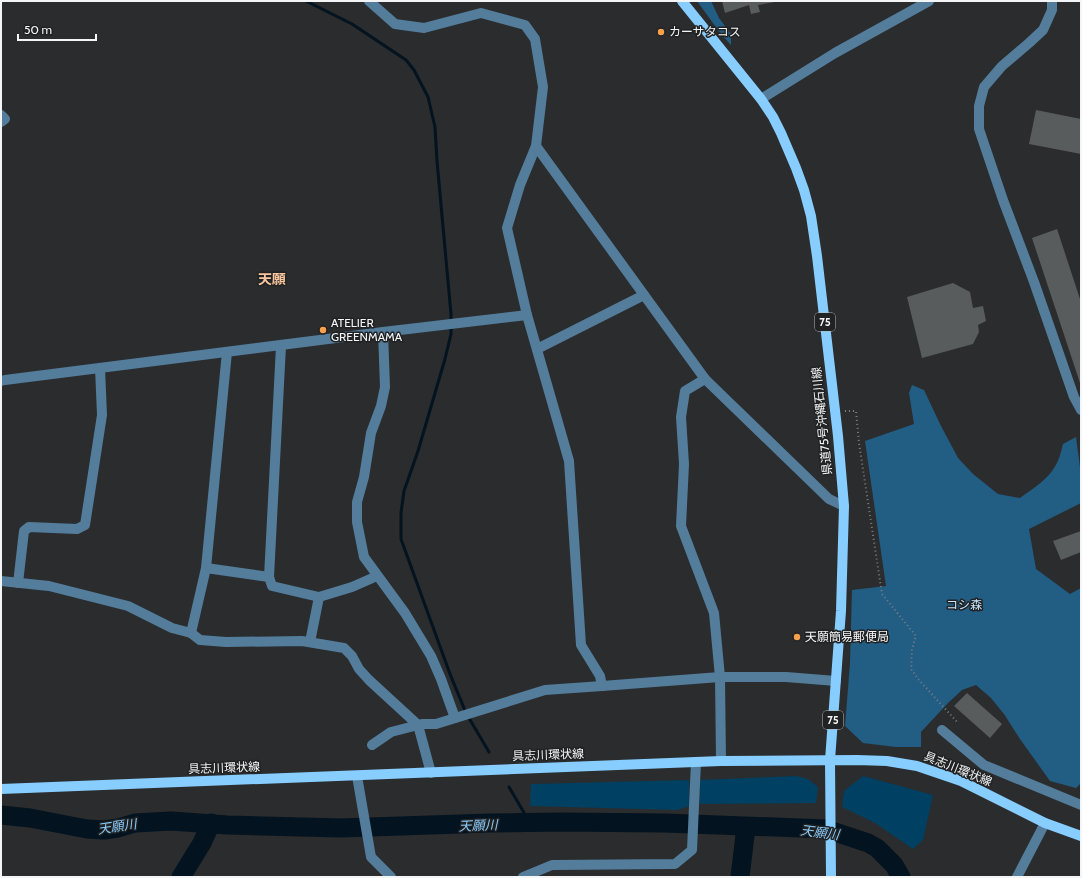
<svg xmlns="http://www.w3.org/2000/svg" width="1082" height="878" font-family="Cabin,'Noto Sans JP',sans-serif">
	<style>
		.green { fill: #004062 }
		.forest { fill: #225e84 }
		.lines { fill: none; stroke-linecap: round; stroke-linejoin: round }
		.stream { stroke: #03131f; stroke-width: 3 }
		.river { stroke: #03131f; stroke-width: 19 }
		.building { fill: #595c5d }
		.path { stroke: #7d7f81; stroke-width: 2; stroke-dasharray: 1 3; stroke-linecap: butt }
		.minor { stroke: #537d9b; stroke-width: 10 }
		.major { stroke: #87cdff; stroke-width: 10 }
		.poi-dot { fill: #f9a04d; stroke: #202224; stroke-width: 1.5 }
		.labels { text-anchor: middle; stroke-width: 3; stroke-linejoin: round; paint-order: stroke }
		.shield { fill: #202224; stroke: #b4b6b7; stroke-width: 1 }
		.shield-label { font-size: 11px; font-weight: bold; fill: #f4f5f6 }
		.poi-label { font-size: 12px; fill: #f4f5f6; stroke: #202224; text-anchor: start }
		.street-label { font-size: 12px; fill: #f4f5f6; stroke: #202224 }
		.park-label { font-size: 12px; fill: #c6e6fe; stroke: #202224 }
		.water-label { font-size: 13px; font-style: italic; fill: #8bccfb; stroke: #202224 }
		.quarter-label { font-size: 14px; font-weight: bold; fill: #f8c59c; stroke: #202224 }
	</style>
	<rect width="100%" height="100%" fill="#2a2c2e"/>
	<g class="green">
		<polygon points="796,776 808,779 818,787 816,803 700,804 700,780"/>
		<polygon points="863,776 933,795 923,840 913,849 875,823 842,807 844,791"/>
		<polygon points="689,780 689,806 678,810 530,806 531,784"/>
	</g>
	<g class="forest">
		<polygon points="697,1 711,1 719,18 731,34 731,45 721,34"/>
		<path d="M912,385L924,390L940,424L958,458L973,474L998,494L1020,498C1031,490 1048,479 1054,468C1059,461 1061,452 1063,444L1076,437L1081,475V503L1029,529L1036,569L1070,594L1081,588V783L1076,788L1050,781L1020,739L1004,714L991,698L976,685L962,690L948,703L921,732V747H896L863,743L845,726L850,663L852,590L886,586L865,441L914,424L909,393Z"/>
	</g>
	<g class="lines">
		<g class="stream">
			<polyline points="306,1 352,24 406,60 414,70 428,97 435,127 437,161 451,314 451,334 445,359 418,451 404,491 401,513 401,539 450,674 466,713 489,752"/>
			<polyline points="509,787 530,823"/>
		</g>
		<g class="river">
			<polyline points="1,815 30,818 87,829 104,830 118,828 135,823 171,821 227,825 340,828 490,823 561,822 665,823 826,829 868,843 877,848 894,865 901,877"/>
			<polyline points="181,877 202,843 211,823"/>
			<polyline points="740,877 746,827"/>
		</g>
	</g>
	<g class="building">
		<polygon points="722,1 775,1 775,2 758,5 760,12 751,14 749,5 725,13"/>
		<polygon points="1036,110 1081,119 1081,154 1029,144"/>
		<polygon points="1057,229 1081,302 1081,386 1032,238"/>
		<polygon points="953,283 970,292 973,308 983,306 986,321 978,325 979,332 973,344 922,358 907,297"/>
		<polygon points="1081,531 1081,552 1061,560 1053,541"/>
		<polygon points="967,693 1002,724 990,738 954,706"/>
	</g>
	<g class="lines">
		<polyline class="path" points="845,411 856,411 859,443 882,594 916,636 912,649 911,669 919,680 958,723"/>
		<g class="minor">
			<polyline points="369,1 395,24 424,28 481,13 525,25 535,39 543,87 536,146 520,185 507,228 527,315 569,461 581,645 600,676 602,686"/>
			<polyline points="1052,1 1052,10 1043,30 1029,43 1002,66 984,87 979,106 979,129 1003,200 1034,282 1074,397 1081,410"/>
			<polyline points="761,99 835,53 929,1"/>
			<polyline points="1,115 5,119 1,122"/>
			<polyline points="536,146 705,379 829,499 844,506"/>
			<polyline points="383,332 385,387 381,406 371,433 364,477 357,502 357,522 364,557 405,613 431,656 441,679 455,718"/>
			<polyline points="281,346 269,577 272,586 319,597"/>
			<polyline points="537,349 644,295"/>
			<polyline points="705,379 685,391 681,417 684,464 681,526 714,613 720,677 721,761"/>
			<polyline points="1,381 5,380 383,332 527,315"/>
			<polyline points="206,568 269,577"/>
			<polyline points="1,581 49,586 128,606 172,628 191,633 200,640 226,642 302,641 344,648 352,656 359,669 369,680 418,725 431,773"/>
			<polyline points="18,583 24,531 29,527 77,529 85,525 102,415 100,368"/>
			<polyline points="191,633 206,568 227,352"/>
			<polyline points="310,642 319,597 352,587 377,576"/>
			<polyline points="942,730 984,765 1081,805"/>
			<polyline points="372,745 391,732 422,724 436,724 545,690 602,686 720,677 786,677 836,681"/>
			<polyline points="357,776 371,857 391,877"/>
			<polyline points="523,877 552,865 675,864 692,850 696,762"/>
			<polyline points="1017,877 1045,823"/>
		</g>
		<g class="major">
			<polyline points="682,1 761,99 773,117 781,133 796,168 804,190 811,216 817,256 838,436 844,506 841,611 830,760 831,877"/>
			<polyline points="1,789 721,761 857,760 887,761 917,766 961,781 1045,823 1081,836"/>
		</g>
	</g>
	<g class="poi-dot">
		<circle cx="661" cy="32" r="4"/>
		<circle cx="323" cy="330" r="4"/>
		<circle cx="797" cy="637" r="4"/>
	</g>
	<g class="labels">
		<g class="shield">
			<rect x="815" y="313" width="20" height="18" rx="3"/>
			<rect x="823" y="711" width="20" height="18" rx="3"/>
		</g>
		<g class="shield-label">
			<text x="825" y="326">75</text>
			<text x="833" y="724">75</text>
		</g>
		<g class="poi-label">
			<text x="669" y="36">カーサタコス</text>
			<text x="331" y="327">ATELIER<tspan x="331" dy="14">GREENMAMA</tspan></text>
			<text x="805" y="641">天願簡易郵便局</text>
		</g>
		<g class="street-label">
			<text transform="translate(822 421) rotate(-96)" y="4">県道75号沖縄石川線</text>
			<text transform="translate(548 755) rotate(-2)" y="4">具志川環状線</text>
			<text transform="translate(224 768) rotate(-2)" y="4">具志川環状線</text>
			<text transform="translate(958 769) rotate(22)" y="4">具志川環状線</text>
		</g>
		<g class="park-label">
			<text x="964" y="609">コシ森</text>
		</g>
		<g class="water-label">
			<text transform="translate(478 825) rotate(-2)" y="5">天願川</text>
			<text transform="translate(117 826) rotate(-8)" y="5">天願川</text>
			<text transform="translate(820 832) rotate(7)" y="5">天願川</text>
		</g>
		<g class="quarter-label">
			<text x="272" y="284">天願</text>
		</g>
	</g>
	<rect width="1082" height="878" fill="none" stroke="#f4f5f6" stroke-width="4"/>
	<path d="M18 34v6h78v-6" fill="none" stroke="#f4f5f6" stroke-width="2"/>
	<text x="24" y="34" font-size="12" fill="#f4f5f6" stroke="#202224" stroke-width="3" paint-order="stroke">50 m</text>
</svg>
